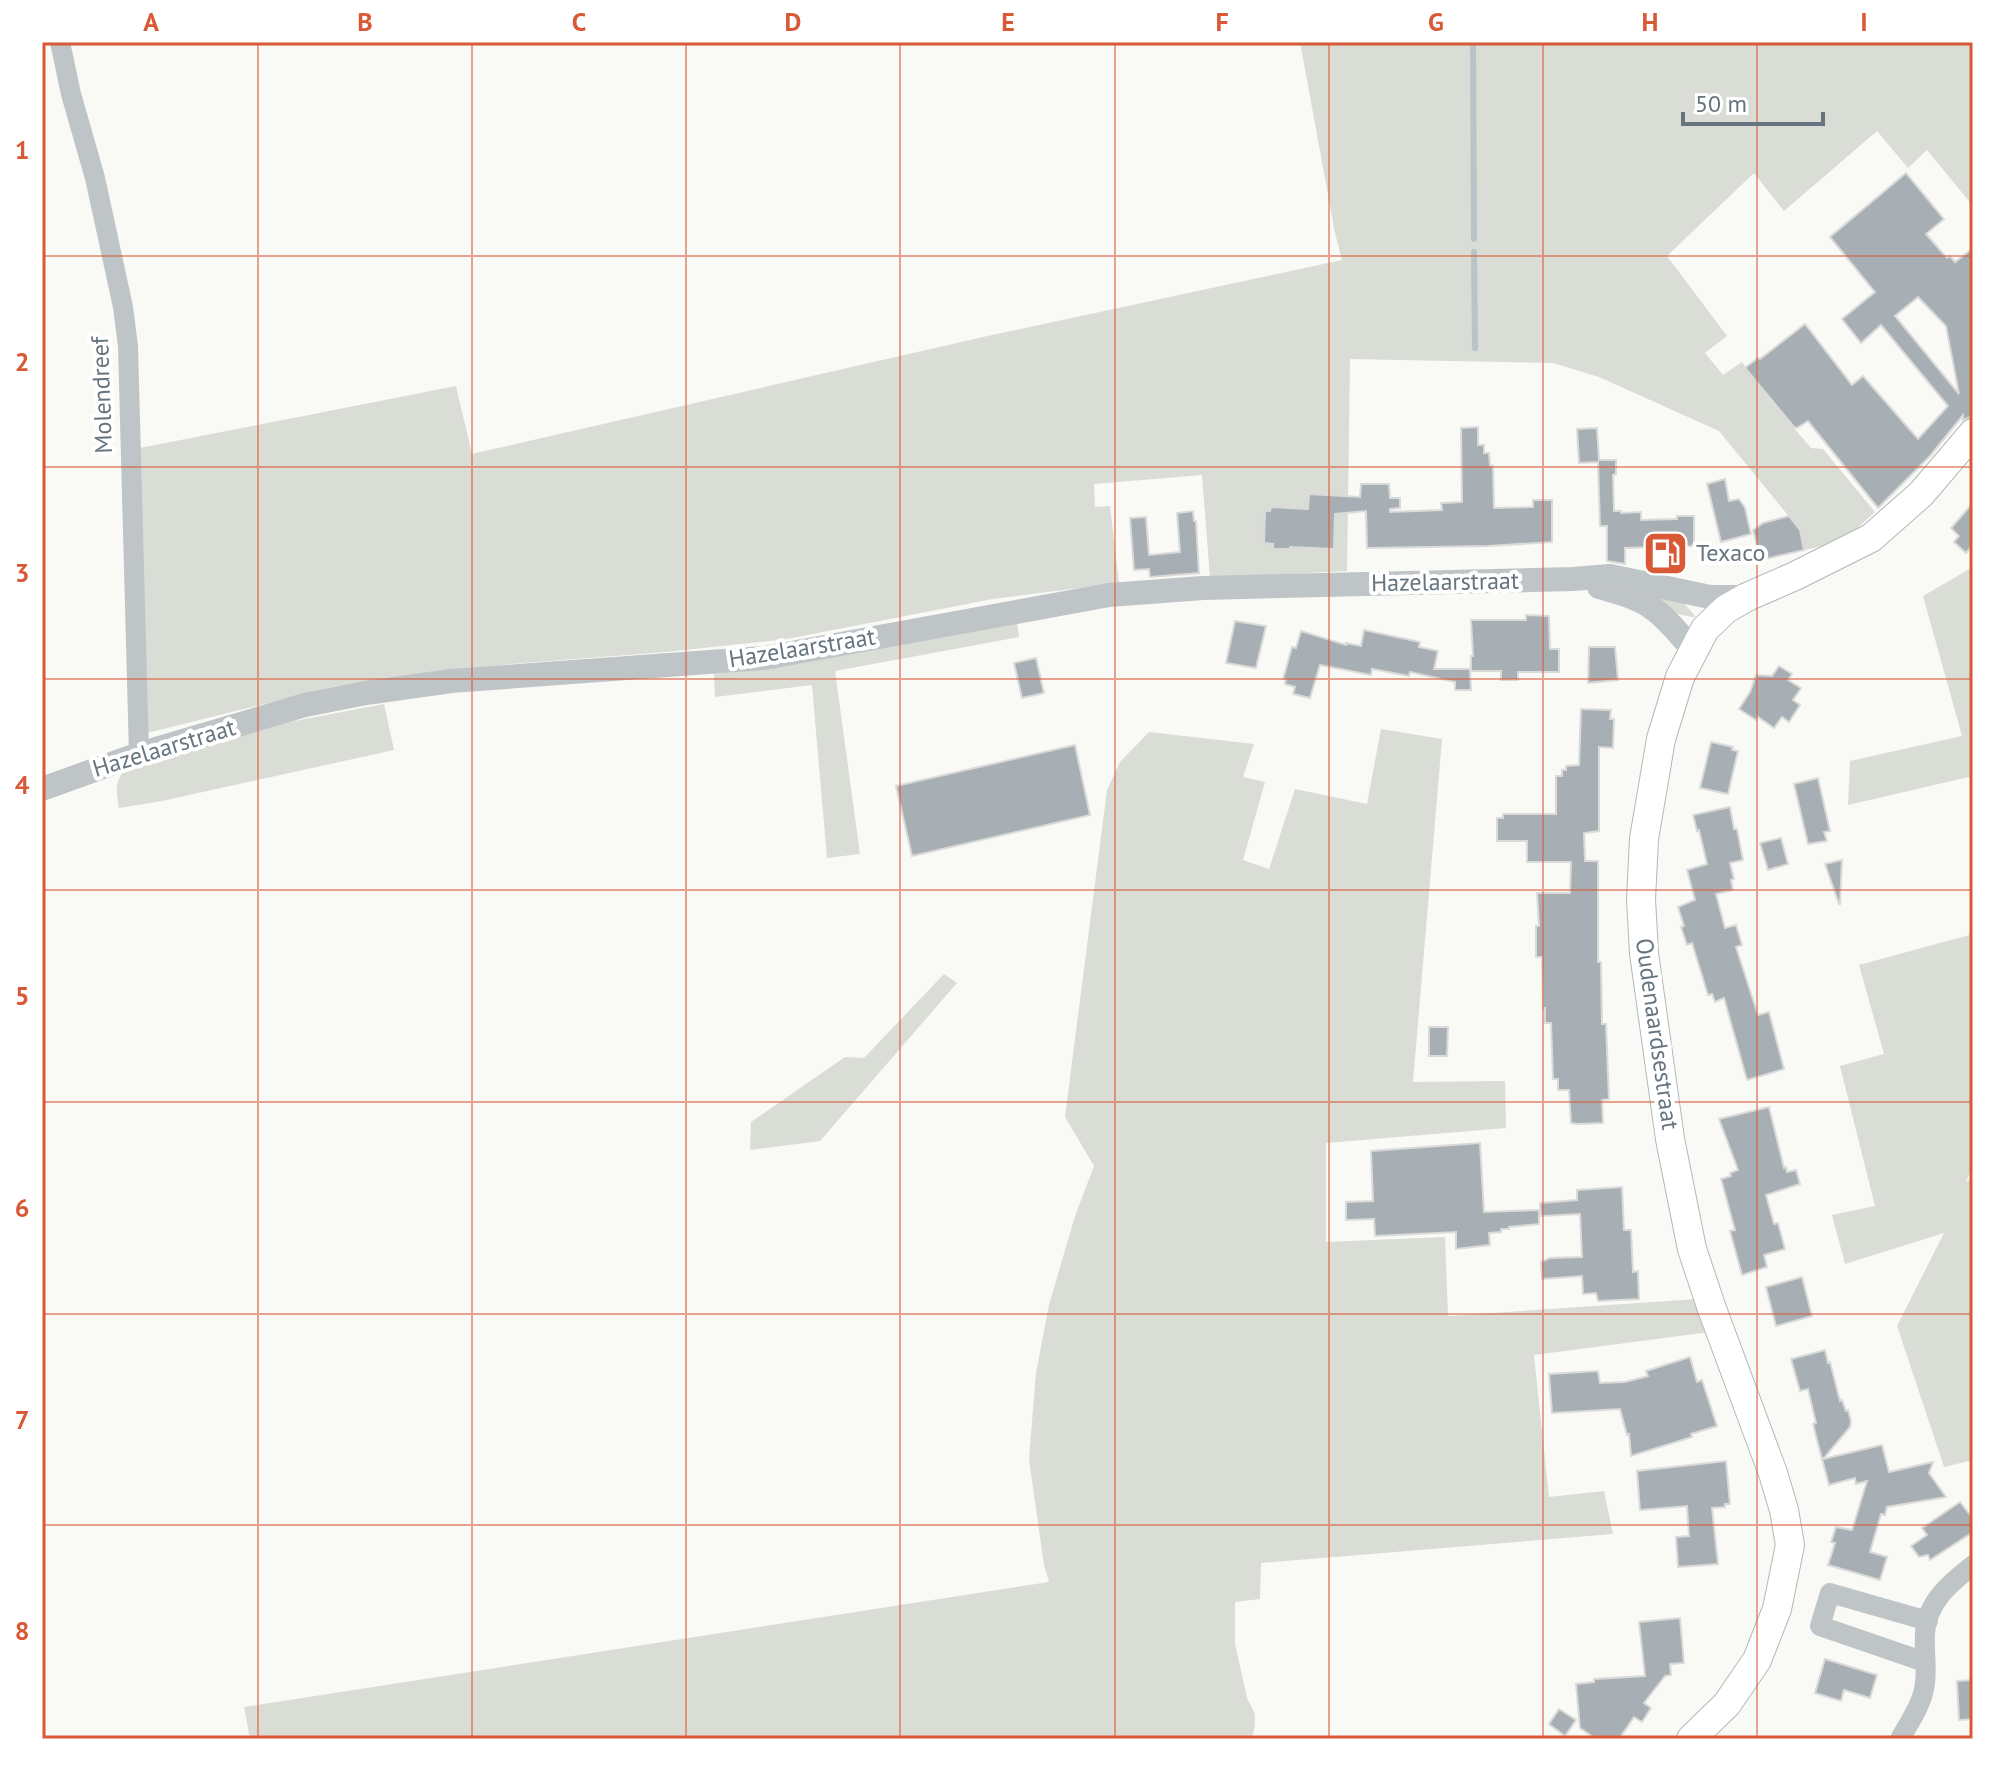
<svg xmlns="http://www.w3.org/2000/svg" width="2015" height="1781" font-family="'PT Sans',sans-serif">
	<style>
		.green { fill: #d9ddd6 }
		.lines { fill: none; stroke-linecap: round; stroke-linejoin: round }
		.stream { stroke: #b8c4c8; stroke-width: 6 }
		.building { fill: #a7afb5; stroke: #dadad9; stroke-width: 2; fill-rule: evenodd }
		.secondary-casing { stroke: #b2b8bc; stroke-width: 30 }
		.minor { stroke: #bfc4c7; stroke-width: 20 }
		.tertiary { stroke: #bfc4c7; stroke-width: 24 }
		.secondary { stroke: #fff; stroke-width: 28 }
		.grid { fill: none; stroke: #d95936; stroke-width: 2; stroke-opacity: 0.55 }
		.labels { text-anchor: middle; stroke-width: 8; stroke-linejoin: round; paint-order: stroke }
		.street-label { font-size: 24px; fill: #65747f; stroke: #fff }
		.poi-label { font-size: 24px; fill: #65747f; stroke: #fff; text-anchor: start }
		.neatline { fill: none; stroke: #d95936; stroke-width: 3 }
		.grid-label { font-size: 26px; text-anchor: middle; font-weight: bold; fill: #d95936 }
	</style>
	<rect width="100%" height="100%" fill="#f9f9f6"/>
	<g class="green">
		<polygon points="1300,42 1973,42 1973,206 1927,150 1908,168 1877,131 1784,211 1754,173 1667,256 1727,336 1705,353 1723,375 1742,362 1766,395 1811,448 1823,449 1875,512 1852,533 1836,543 1804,550 1800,530 1719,431 1599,377 1553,363 1350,359 1347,571 1210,578 1202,475 1094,484 1095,507 1110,506 1119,583 993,599 787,639 666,652 511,664 333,687 147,733 140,448 456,386 472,454 983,337 1342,260 1335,233"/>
		<polygon points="1973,567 1973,776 1848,805 1850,761 1962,736 1923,596"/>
		<path d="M1638,590L1682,601L1696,617C1672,616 1657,603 1638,590Z"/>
		<polygon points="1017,621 1019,637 835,671 860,854 827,858 812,685 715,697 714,674 755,670"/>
		<path d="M384,704L394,750L162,801L119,808C116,790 114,782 127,767L263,727Z"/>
		<polygon points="1381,729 1442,739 1413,1082 1505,1081 1506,1128 1326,1143 1326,1242 1445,1237 1448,1316 1698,1299 1710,1332 1534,1355 1549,1497 1604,1491 1613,1534 1261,1563 1260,1599 1235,1602 1235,1644 1247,1698 1255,1714 1255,1725 1252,1739 250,1739 244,1707 1049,1582 1044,1565 1029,1459 1036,1373 1049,1305 1075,1216 1094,1166 1065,1117 1107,790 1120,762 1149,732 1254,744 1243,777 1265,782 1243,860 1269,869 1295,789 1367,804"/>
		<polygon points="1973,934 1973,1167 1966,1181 1973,1180 1973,1460 1944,1467 1897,1326 1944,1233 1845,1264 1832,1215 1875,1206 1840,1066 1884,1054 1859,965"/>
		<polygon points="944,974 957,983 820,1141 750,1150 751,1122 845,1057 864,1058"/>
	</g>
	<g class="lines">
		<g class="stream">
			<polyline points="1473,42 1474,239"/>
			<polyline points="1474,252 1475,348"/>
		</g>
	</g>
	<g class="building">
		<path d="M1906,173L1944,219L1926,234L1947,258L1950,256L1955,262L1973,248V416L1963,420V415L1930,456L1878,508L1808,421L1797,428L1794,427L1746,369V367L1758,358L1760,359L1805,324L1852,385L1863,376L1918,439L1948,406L1881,325L1861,343L1842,319L1875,292L1830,237ZM1918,297L1946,326L1959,394L1895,316Z"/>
		<polygon points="1478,427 1478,445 1484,445 1484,453 1489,453 1490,465 1493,466 1494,508 1533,507 1533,500 1552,500 1552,542 1488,546 1367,548 1366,511 1335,514 1334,549 1290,547 1290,549 1273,549 1273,544 1264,543 1265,511 1270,511 1271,507 1308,509 1309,494 1360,497 1361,484 1389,484 1390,498 1400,498 1400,508 1390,509 1390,512 1442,510 1441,503 1462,502 1461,428"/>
		<polygon points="1597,428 1599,460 1616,460 1616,474 1613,475 1614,511 1621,511 1621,513 1641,512 1641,520 1677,519 1677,516 1694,516 1694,546 1625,548 1625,564 1607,561 1607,526 1600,526 1598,462 1579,463 1577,429"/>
		<polygon points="1725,479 1729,501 1739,499 1745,508 1751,534 1721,542 1707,484"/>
		<polygon points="1973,503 1973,549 1971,547 1966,553 1954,542 1959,536 1951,528"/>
		<polygon points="1193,511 1194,521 1196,521 1199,573 1150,577 1149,569 1134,570 1130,518 1146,517 1149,555 1180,552 1177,513"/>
		<polygon points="1789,516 1800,530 1804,550 1761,560 1753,530 1763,523"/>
		<polygon points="1526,615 1549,616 1550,649 1559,649 1559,672 1518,672 1518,680 1501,680 1501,671 1471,671 1471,656 1473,656 1471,620 1526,620"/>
		<polygon points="1235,621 1266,626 1256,668 1226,663"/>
		<polygon points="1364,630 1420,642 1419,647 1438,651 1434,669 1470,669 1471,690 1455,690 1455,682 1410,672 1409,676 1372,669 1371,675 1320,665 1310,698 1293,694 1295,687 1285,684 1286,680 1283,679 1292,647 1296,648 1301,631 1346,645 1346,643 1361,646"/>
		<polygon points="1589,647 1615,647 1618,680 1588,683"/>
		<polygon points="1036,658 1044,693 1022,698 1014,663"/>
		<polygon points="1779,666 1792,674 1788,680 1801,688 1793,700 1800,705 1789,722 1782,717 1774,728 1758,717 1756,720 1739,709 1750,692 1756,675 1772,676"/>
		<polygon points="1581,709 1611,710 1610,719 1614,719 1613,748 1599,747 1599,831 1584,833 1585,861 1598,861 1598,962 1601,962 1602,1024 1606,1024 1609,1099 1602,1100 1603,1123 1577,1124 1571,1123 1569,1090 1558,1090 1558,1079 1553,1079 1551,1023 1545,1023 1545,1008 1543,1009 1542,957 1536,957 1536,926 1539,926 1537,893 1570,893 1571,862 1527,862 1527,841 1497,841 1497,818 1503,818 1503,814 1556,814 1556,776 1562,776 1562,770 1566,770 1566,766 1579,765"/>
		<polygon points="1711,742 1733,747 1732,750 1738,751 1728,794 1700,788"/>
		<polygon points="1075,745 1090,815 912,856 896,786"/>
		<polygon points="1818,778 1830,831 1824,832 1827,841 1808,844 1794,784"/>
		<polygon points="1730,807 1734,829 1737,829 1743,860 1730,863 1734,879 1731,880 1733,890 1716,894 1725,928 1736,925 1742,945 1736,947 1758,1015 1769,1012 1784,1069 1747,1080 1724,998 1715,1002 1712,994 1708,995 1692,943 1687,945 1681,927 1684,926 1678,907 1695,900 1687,870 1707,864 1699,830 1697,831 1693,815"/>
		<polygon points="1781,838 1788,864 1768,870 1760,843"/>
		<polygon points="1842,860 1840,904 1839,904 1825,864"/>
		<polygon points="1429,1027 1448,1027 1447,1056 1429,1056"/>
		<polygon points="1769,1107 1784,1168 1786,1167 1787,1172 1796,1170 1800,1184 1766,1195 1774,1224 1778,1223 1785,1249 1764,1255 1767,1267 1742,1275 1730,1231 1735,1230 1721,1179 1731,1176 1730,1173 1738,1170 1719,1119"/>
		<polygon points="1480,1143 1484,1212 1539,1210 1539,1224 1509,1227 1509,1229 1501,1229 1501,1232 1489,1233 1490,1245 1456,1249 1456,1232 1375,1236 1374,1219 1346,1220 1346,1202 1373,1201 1371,1151"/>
		<polygon points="1622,1187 1624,1230 1631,1230 1633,1272 1638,1271 1639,1299 1598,1301 1596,1293 1583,1294 1582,1276 1542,1279 1541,1262 1550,1258 1582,1257 1580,1214 1541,1216 1540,1203 1577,1200 1577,1190"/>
		<polygon points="1802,1277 1812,1316 1776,1326 1766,1287"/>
		<polygon points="1825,1350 1828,1363 1830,1362 1840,1401 1842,1400 1846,1411 1848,1410 1851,1421 1850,1427 1823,1459 1882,1445 1889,1472 1933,1462 1929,1473 1946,1497 1887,1507 1885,1515 1881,1514 1870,1552 1887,1557 1880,1580 1828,1565 1835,1543 1831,1542 1836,1527 1852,1530 1867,1481 1856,1484 1855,1478 1829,1485 1817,1440 1813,1424 1816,1423 1808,1389 1800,1391 1791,1359"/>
		<polygon points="1690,1357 1697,1382 1702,1380 1717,1426 1691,1434 1692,1437 1631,1456 1629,1434 1627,1435 1620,1409 1552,1413 1549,1374 1598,1371 1600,1383 1625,1382 1648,1376 1646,1371"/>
		<polygon points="1726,1461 1730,1504 1725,1504 1725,1507 1712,1508 1718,1564 1678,1567 1676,1537 1689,1536 1687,1506 1640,1510 1637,1471"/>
		<polygon points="1960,1502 1973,1519 1973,1532 1930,1560 1928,1555 1919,1557 1911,1546 1927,1535 1922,1528"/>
		<polygon points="1680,1618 1684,1663 1670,1664 1671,1675 1665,1676 1644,1703 1651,1708 1642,1722 1634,1717 1619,1739 1596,1739 1580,1728 1576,1684 1594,1682 1594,1679 1645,1676 1639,1622"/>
		<polygon points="1825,1659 1877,1675 1870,1698 1844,1690 1841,1701 1815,1693"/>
		<polygon points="1973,1680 1973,1719 1959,1720 1957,1681"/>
		<polygon points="1559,1709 1576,1720 1565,1736 1549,1724"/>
	</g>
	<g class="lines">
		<defs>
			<polyline id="secondary" points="1691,1739 1727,1704 1757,1660 1777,1609 1790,1545 1784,1510 1773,1473 1712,1309 1692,1249 1670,1139 1644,953 1641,899 1644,839 1661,739 1680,677 1705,629 1726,609 1747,597 1795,576 1871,538 1921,494 1973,433"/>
		</defs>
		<use href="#secondary" class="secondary-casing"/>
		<g class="minor">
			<polyline points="60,42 71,94 95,178 123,307 128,346 139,754"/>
			<polyline points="1925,1662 1820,1626 1830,1593 1928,1621"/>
			<path d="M1900,1739C1910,1721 1923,1703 1925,1683C1927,1667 1924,1650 1925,1633C1927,1602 1950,1583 1973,1565"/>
		</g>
		<g class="tertiary">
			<path d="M1599,587C1616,592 1637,597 1652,608C1668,619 1680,635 1693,650"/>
			<polyline points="42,789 139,754 305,705 366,693 451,681 764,658 1109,595 1203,588 1573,579 1610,576 1710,597 1747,597"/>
		</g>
		<use href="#secondary" class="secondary"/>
	</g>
	<path class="grid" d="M258,42V1739M472,42V1739M686,42V1739M900,42V1739M1115,42V1739M1329,42V1739M1543,42V1739M1757,42V1739M42,256H1973M42,467H1973M42,679H1973M42,890H1973M42,1102H1973M42,1314H1973M42,1525H1973"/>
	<defs>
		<symbol id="fuel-square" viewBox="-11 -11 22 22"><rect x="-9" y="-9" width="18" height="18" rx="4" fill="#d95936" stroke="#fff"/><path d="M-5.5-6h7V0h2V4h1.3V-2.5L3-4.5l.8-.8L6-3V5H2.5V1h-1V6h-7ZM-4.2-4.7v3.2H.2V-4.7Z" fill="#fff"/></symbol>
	</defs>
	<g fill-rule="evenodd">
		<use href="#fuel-square" x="1640" y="528" width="51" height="51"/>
	</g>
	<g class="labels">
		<g class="street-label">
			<text transform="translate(102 395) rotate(-92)" y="8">Molendreef</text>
			<text transform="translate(1445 582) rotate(-1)" y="8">Hazelaarstraat</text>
			<text transform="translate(802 648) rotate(-9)" y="8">Hazelaarstraat</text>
			<text transform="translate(164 748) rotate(-17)" y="8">Hazelaarstraat</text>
			<text transform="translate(1657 1034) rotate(82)" y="8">Oudenaardsestraat</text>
		</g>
		<g class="poi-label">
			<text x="1696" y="561">Texaco</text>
		</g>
	</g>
	<rect width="2015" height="1781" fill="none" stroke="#ffffff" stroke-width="88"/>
	<path d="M1683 112v12h140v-12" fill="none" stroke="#65747f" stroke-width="4"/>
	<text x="1695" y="112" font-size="24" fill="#65747f" stroke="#ffffff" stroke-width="6" paint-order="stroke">50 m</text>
	<rect x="44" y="44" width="1927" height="1693" class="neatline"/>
	<g class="grid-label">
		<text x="151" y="31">A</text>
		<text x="365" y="31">B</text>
		<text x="579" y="31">C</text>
		<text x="793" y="31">D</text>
		<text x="1008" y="31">E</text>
		<text x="1222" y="31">F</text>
		<text x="1436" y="31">G</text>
		<text x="1650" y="31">H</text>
		<text x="1864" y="31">I</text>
		<text x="22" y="159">1</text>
		<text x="22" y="371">2</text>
		<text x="22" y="582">3</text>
		<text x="22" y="794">4</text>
		<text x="22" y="1005">5</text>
		<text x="22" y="1217">6</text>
		<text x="22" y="1429">7</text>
		<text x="22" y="1640">8</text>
	</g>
</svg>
